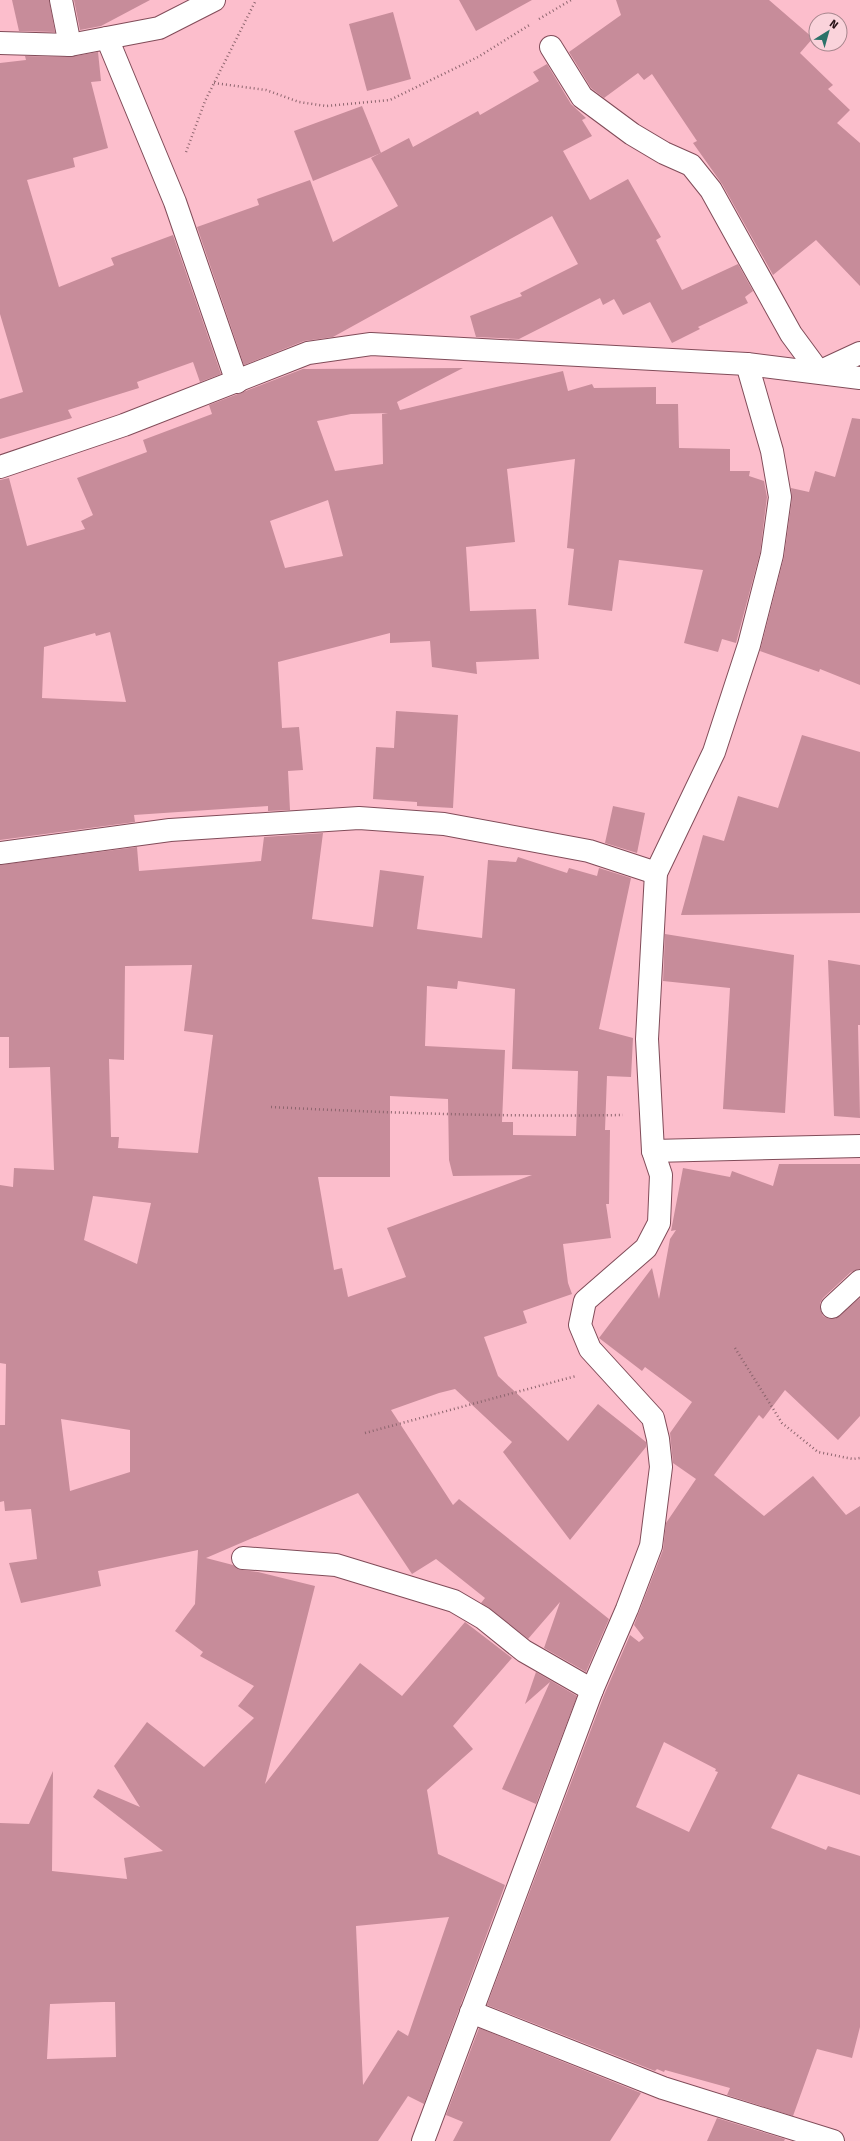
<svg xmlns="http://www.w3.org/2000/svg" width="860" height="2141" font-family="'Fira Sans',sans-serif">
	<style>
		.building { fill: #c78c9a; fill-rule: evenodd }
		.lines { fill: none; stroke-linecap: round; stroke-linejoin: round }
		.minor-casing { stroke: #814c59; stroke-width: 24 }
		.path { stroke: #8d656e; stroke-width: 2.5; stroke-dasharray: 1 3; stroke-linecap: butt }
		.minor { stroke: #fff; stroke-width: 22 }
	</style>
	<rect width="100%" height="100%" fill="#fcbecc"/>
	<g class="building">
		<polygon points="12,0 49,0 55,32 19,31"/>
		<polygon points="74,0 150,0 101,26 80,30"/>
		<polygon points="459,0 532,0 476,31"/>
		<polygon points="616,0 769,0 813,38 800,53 833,85 828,89 850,110 837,123 860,143 860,286 816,240 773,275 722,184 693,143 697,141 652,74 644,80 638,73 604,98 591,88 569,52 621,15"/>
		<polygon points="393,12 411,79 367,91 349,24"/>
		<polygon points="98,52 101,81 91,82 108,148 73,158 75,167 27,180 59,287 114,265 111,258 173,235 221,374 200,382 193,362 137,382 139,388 68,410 72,418 0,439 0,399 23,392 0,314 0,63 26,60 25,56 70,57"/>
		<polygon points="547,64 571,104 586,118 582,120 592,136 563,151 590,200 628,179 661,237 656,240 682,290 738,264 753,291 745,297 748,303 698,327 700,329 672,343 650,302 623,315 614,299 603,305 600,298 519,339 476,337 470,316 522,296 520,293 578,264 552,216 333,337 304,341 244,365 197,227 259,205 257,199 310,180 333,242 398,206 371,158 409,138 413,147 478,111 480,115 539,81 533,72"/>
		<polygon points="362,106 381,153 313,181 294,131"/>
		<path d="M313,365L303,369L463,368L397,402L400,410L563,371L568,391L592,384L594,388L656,387V404H678L679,448L730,449V471H750L749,476L764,481L767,497L760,553L736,643L722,639L718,652L684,643L703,570L619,560L612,611L568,605L574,549L567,548L575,459L507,469L515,542L466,547L470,611L536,609L539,659L476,662L477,674L432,667L430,641L390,643V633L278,662L282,728L299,727L303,770L288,771L290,810L268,811V806L134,815L135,822L0,840V480L9,478L27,546L85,529L81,521L93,515L77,478L147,452L143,440L212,414L209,405ZM388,413L382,414L383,464L335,471L317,421L351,414ZM328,500L343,556L285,568L270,521ZM110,632L126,702L42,698L44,647L95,633L96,636Z"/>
		<polygon points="852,418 860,419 860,685 820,669 819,672 760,651 784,557 792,499 791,488 809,492 815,471 835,477"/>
		<polygon points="396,711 458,715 453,808 417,806 417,802 373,799 376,747 394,748"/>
		<polygon points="802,735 860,752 860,913 681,915 703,835 724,841 738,796 778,808"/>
		<polygon points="613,806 645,813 637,853 605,843"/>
		<path d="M323,833L312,919L373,927L380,870L424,876L417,929L482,938L488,860L516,862L518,857L567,873L569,868L597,876L599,868L631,878L599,1029L633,1038L631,1077L607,1076L605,1130H610L609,1204H606L611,1238L563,1244L568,1283L572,1294L523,1311L527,1323L484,1337L498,1376L568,1441L598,1404L646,1442V1447L570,1540L503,1452L512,1442L455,1389L439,1393L391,1410L453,1505L459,1499L609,1619L586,1672L544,1648L560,1602L528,1639L481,1603L485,1598L436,1559L412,1574L358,1493L206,1558L233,1565L242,1570L258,1572L315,1586L265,1784L360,1663L402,1696L465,1622L512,1658L453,1726L473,1749L427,1790L438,1854L505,1885L424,2104L408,2096L378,2141H0V1823L29,1824L53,1771L52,1871L127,1879L124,1858L163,1851L93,1797L98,1789L140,1807L114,1766L147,1722L204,1767L254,1718L238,1706L254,1686L200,1656L203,1652L175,1631L195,1604L198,1550L98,1571L101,1586L21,1603L9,1563L37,1559L31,1509L5,1511L4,1501L0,1502V1425H5L6,1364L0,1363V1185L13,1187L14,1168L54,1170L50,1067L9,1068V1037H0V865L137,847L139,871L261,861L264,837ZM192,965L184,1031L213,1035L198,1153L118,1148L119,1137H111L109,1059L124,1060L125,966ZM458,981L515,989L512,1069L578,1071L576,1136L513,1135V1122H502L505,1050L425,1046L427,986L457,989ZM390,1096L448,1099L449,1160L453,1176L532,1175L387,1228L406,1277L348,1297L342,1268L334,1270L318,1177H390ZM93,1196L151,1203L137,1264L84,1240ZM61,1419L130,1430V1472L70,1491ZM449,1917L408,2036L398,2030L363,2085L356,1926ZM104,2002H115L116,2057L47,2059L50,2004Z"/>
		<polygon points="665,934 794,955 785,1113 723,1109 730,988 663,981"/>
		<polygon points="828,960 860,965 860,1025 858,1025 860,1118 834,1116"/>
		<path d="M779,1164H860V1269L851,1272L823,1298L820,1303V1309L823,1316L829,1319H835L860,1298V1416L838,1440L785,1390L763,1419L759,1415L714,1475L764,1516L813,1476L846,1515L860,1506V1795L798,1774L771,1828L826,1850L828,1846L860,1856V2027L852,2058L817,2049L793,2116L727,2095L730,2088L665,2070L664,2072L657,2069L655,2071L487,2005L604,1695L630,1635L639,1642L644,1638L634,1625L663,1550L666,1523L696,1479L673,1463L670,1433L692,1402L645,1367L642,1371L599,1338L652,1268L659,1299L670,1239L676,1230L671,1231L683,1168L730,1177L732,1171L773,1186ZM664,1742L716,1769L715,1771L718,1772L689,1832L636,1807Z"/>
		<polygon points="536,1672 577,1696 536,1804 502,1789 550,1682 525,1704"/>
		<polygon points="479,2028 641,2093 610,2141 453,2141 463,2122 446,2115"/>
		<polygon points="717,2118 785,2139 784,2141 707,2141"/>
	</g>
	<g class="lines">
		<defs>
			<g id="minor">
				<polyline points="61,0 70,45"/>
				<polyline points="107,38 175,202 237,382"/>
				<polyline points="0,43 70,45 159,28 214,0"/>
				<polyline points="551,47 582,97 632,134 664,153 691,165 711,190 791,334 819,372 860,353"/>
				<polyline points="0,467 124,425 308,353 371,344 747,364 860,378"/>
				<polyline points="0,853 170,830 359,818 444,824 589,851 656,873"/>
				<polyline points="653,1151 860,1146"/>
				<polyline points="832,1307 860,1281"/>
				<polyline points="243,1558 336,1565 454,1601 483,1618 524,1651 592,1690"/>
				<polyline points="471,2012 663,2088 833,2141"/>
				<polyline points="423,2141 592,1690 627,1609 651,1546 661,1467 658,1439 653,1418 590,1349 580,1325 585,1301 646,1248 659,1223 661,1175 653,1151 647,1039 656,873 714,752 749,645 772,555 780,497 772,451 747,364"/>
			</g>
		</defs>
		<use href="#minor" class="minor-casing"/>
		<g class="path">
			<polyline points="539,19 571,0"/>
			<polyline points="214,83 266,90 299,102 326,106 390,100 478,57 531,24"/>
			<polyline points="186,152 205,101 256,0"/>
			<path d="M271,1107C388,1113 505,1117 623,1115"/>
			<polyline points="735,1348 782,1423 818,1452 853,1459 860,1458"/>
			<polyline points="365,1433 576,1376"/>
		</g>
		<use href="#minor" class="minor"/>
	</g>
	<g transform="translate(828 32) rotate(37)"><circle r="19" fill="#fad3db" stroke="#a6868d"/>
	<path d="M0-3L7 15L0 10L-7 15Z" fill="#2b7269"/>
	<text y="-6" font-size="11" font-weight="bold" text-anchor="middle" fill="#281318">N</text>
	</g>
</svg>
